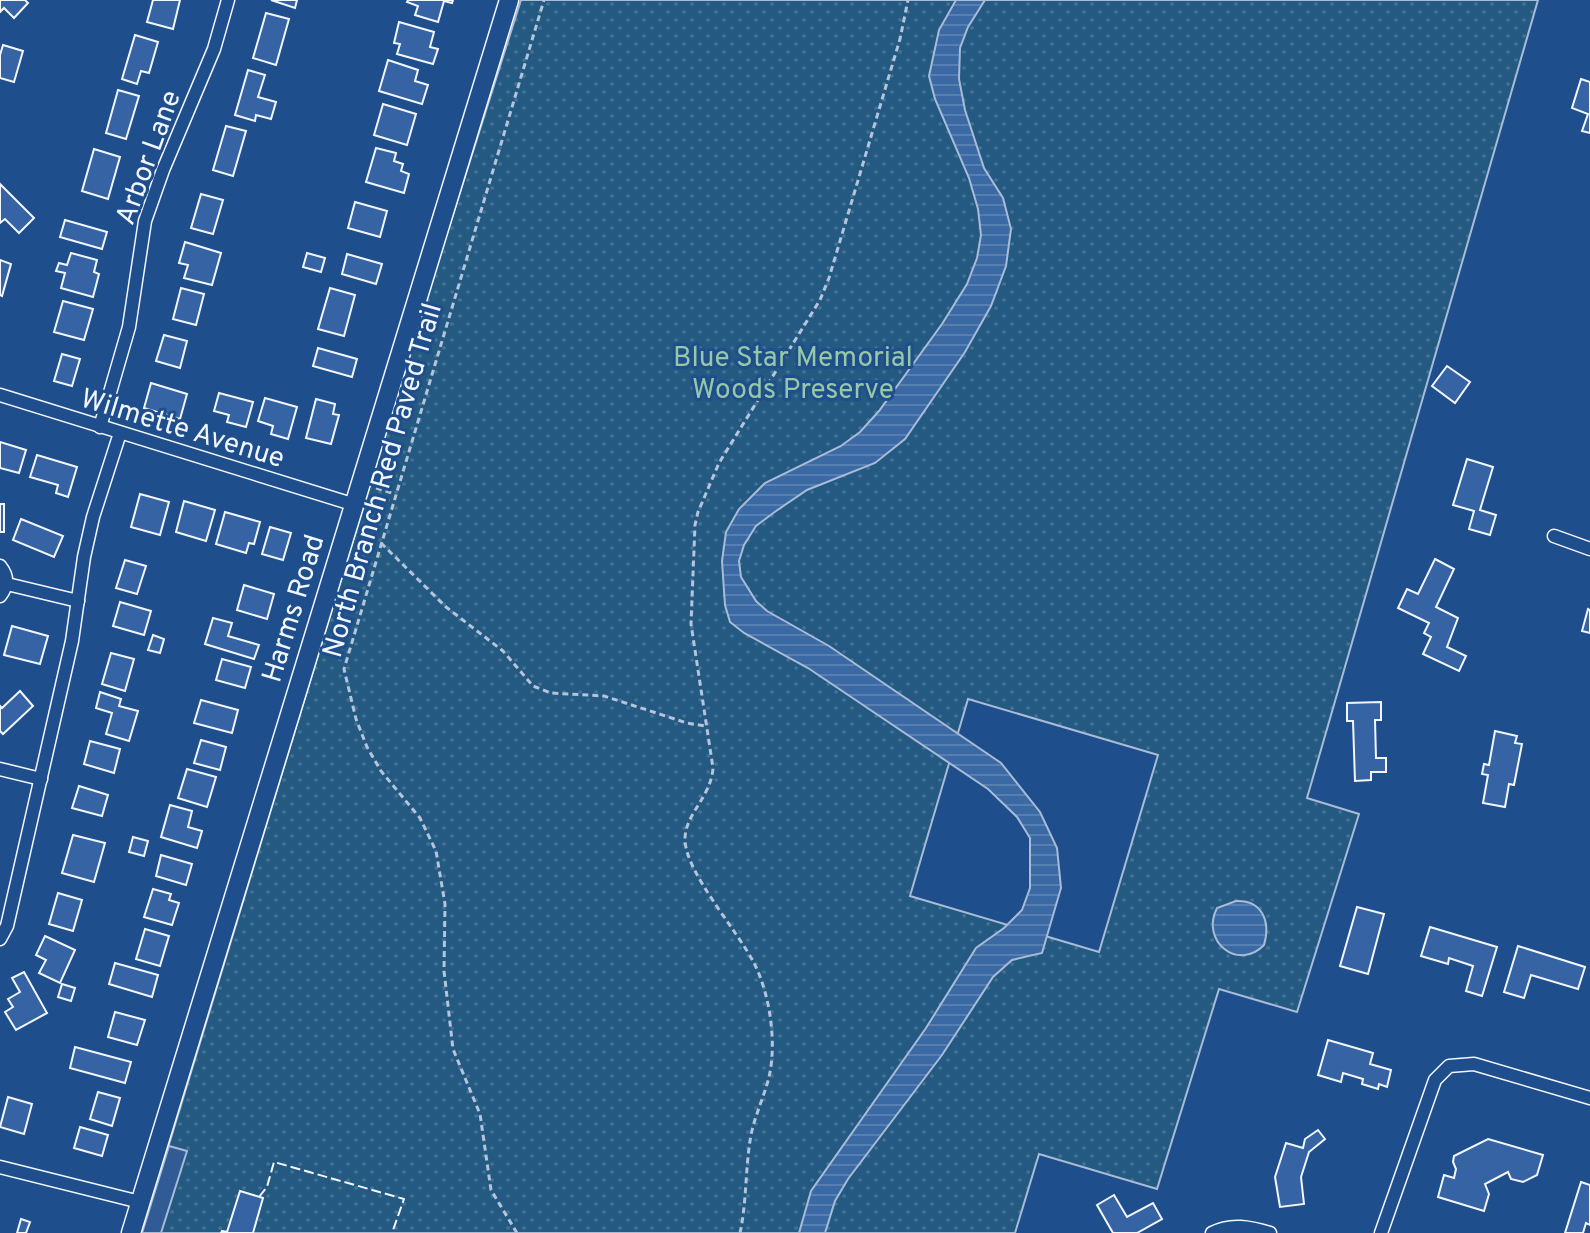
<svg xmlns="http://www.w3.org/2000/svg" width="1590" height="1233" font-family="Overpass,sans-serif">
	<style>
		.park { fill: url(#park-dots); stroke: #a8bbd7; stroke-width: 2; fill-rule: evenodd }
		.parking { fill: #305b95; stroke: #a8bbd7; stroke-width: 2 }
		.water { fill: url(#water-rules); stroke: #a8bbd7; stroke-width: 2 }
		.building { fill: #3563a3; stroke: #f2f6ff; stroke-width: 2 }
		.lines { fill: none; stroke-linecap: round; stroke-linejoin: round }
		.minor-casing { stroke: #f2f6ff; stroke-width: 15 }
		.secondary-casing { stroke: #f2f6ff; stroke-width: 21 }
		.path { stroke: #b3c4dc; stroke-width: 3; stroke-dasharray: 6 4; stroke-linecap: butt }
		.minor { stroke: #1f4e8c; stroke-width: 12 }
		.secondary { stroke: #1f4e8c; stroke-width: 18 }
		.fence { stroke: #f2f6ff; stroke-width: 2; stroke-dasharray: 10 4; stroke-linecap: butt }
		.labels { text-anchor: middle; stroke-width: 6; stroke-linejoin: round; paint-order: stroke }
		.street-label { font-size: 28px; fill: #f2f6ff; stroke: #1f4e8c }
		.park-label { font-size: 28px; fill: #97c8a6; stroke: #1f4e8c }
	</style>
	<defs>
		<pattern id="park-dots" width="8" height="8" patternUnits="userSpaceOnUse" patternTransform="scale(2)"><rect width="8" height="8" fill="#245a82"/><path d="M2 2h.1M6 6h.1" fill="none" stroke="#447295" stroke-width="1.8" stroke-linecap="round"/></pattern>
		<pattern id="water-rules" width="6" height="5" patternUnits="userSpaceOnUse" patternTransform="scale(2)"><rect width="6" height="5" fill="#3b69a3"/><path d="M0 2.5h6" fill="none" stroke="#587fb1"/></pattern>
	</defs>
	<rect width="100%" height="100%" fill="#1f4e8c"/>
	<path class="park" d="M521,0H1538L1307,798L1359,814L1297,1012L1219,989L1157,1189L1039,1154L1015,1233H142L436,268ZM968,699L1158,755L1099,952L910,896Z"/>
	<polygon class="parking" points="169,1146 187,1151 161,1233 142,1233"/>
	<g class="water">
		<polygon points="956,0 985,0 968,27 960,48 959,79 965,110 984,168 1003,198 1011,229 1006,266 991,306 965,352 905,439 875,463 807,490 776,511 756,526 744,545 739,561 741,577 756,601 767,611 829,646 1001,763 1040,812 1057,848 1061,888 1042,953 1012,960 993,977 942,1055 848,1179 835,1201 825,1233 799,1233 811,1191 926,1028 976,948 1004,928 1022,910 1030,888 1030,838 1017,817 988,789 808,668 744,633 730,622 725,605 722,561 726,532 739,509 765,483 841,446 860,432 879,411 942,324 967,284 977,258 981,235 978,209 969,178 935,99 929,76 939,30"/>
		<path d="M1236,901C1262,900 1271,921 1264,945C1238,972 1200,941 1217,908Z"/>
	</g>
	<g class="building">
		<polygon points="0,0 25,0 28,3 14,18 4,8 0,12"/>
		<polygon points="153,0 180,0 173,29 147,22"/>
		<polygon points="271,0 297,0 295,8"/>
		<polygon points="408,0 453,0 452,3 444,1 438,22 415,15 418,6 407,2"/>
		<polygon points="266,13 289,19 276,65 253,58"/>
		<polygon points="399,22 434,32 430,47 438,49 433,64 397,54 400,44 394,43"/>
		<polygon points="135,35 158,42 149,73 141,71 137,84 122,79"/>
		<polygon points="3,45 23,51 14,82 0,78 0,55"/>
		<polygon points="388,60 418,70 415,81 428,85 422,104 379,91"/>
		<polygon points="248,70 265,75 258,97 276,102 271,119 256,115 255,121 235,115"/>
		<polygon points="1581,79 1590,82 1590,133 1582,131 1588,114 1572,108"/>
		<polygon points="118,90 139,96 126,139 106,133"/>
		<polygon points="383,104 416,114 407,145 374,135"/>
		<polygon points="226,126 246,131 233,176 213,170"/>
		<polygon points="376,148 396,153 394,161 403,164 401,171 409,174 404,193 366,182"/>
		<polygon points="94,149 120,157 108,199 82,191"/>
		<polygon points="0,184 34,218 19,233 5,219 0,223"/>
		<polygon points="201,194 223,200 213,234 191,228"/>
		<polygon points="355,202 387,211 380,237 348,228"/>
		<polygon points="65,220 107,232 102,249 60,237"/>
		<polygon points="185,242 221,253 212,285 184,278 188,265 179,263"/>
		<polygon points="71,253 97,260 94,272 99,274 93,297 61,288 65,273 56,271 59,263 67,265"/>
		<polygon points="307,253 325,258 321,272 303,267"/>
		<polygon points="347,254 382,264 376,284 342,274"/>
		<polygon points="0,260 11,264 2,296 0,295"/>
		<polygon points="181,288 204,294 196,325 173,319"/>
		<polygon points="330,288 355,295 344,336 318,329"/>
		<polygon points="63,301 93,309 84,340 54,332"/>
		<polygon points="164,335 187,341 180,368 156,361"/>
		<polygon points="318,348 357,359 352,377 313,366"/>
		<polygon points="62,354 80,359 72,386 54,381"/>
		<polygon points="1447,366 1470,382 1455,403 1432,386"/>
		<polygon points="151,383 187,394 180,419 144,408"/>
		<polygon points="219,393 253,402 246,427 227,422 229,415 214,411"/>
		<polygon points="265,398 297,407 288,439 271,434 273,426 258,421"/>
		<polygon points="316,399 335,404 333,414 339,415 331,444 306,438"/>
		<polygon points="0,442 26,450 19,473 0,468"/>
		<polygon points="37,455 77,467 68,497 56,493 58,485 30,477"/>
		<polygon points="1467,459 1493,467 1480,510 1496,515 1490,535 1469,529 1474,511 1453,505"/>
		<polygon points="140,494 169,502 160,535 131,527"/>
		<polygon points="184,501 215,510 206,541 176,532"/>
		<rect x="0" y="504" width="4" height="28"/>
		<polygon points="225,512 260,522 254,544 249,543 246,553 216,544"/>
		<polygon points="21,519 63,536 54,557 13,540"/>
		<polygon points="270,527 291,533 283,560 262,554"/>
		<polygon points="1435,559 1454,569 1436,607 1458,618 1447,647 1466,656 1459,671 1423,654 1431,637 1424,633 1429,623 1398,608 1407,589 1418,594"/>
		<polygon points="125,560 146,566 137,594 116,588"/>
		<polygon points="244,585 274,594 267,619 237,610"/>
		<polygon points="120,602 151,611 144,635 113,626"/>
		<polygon points="1588,609 1590,610 1590,633 1582,631"/>
		<polygon points="213,618 232,623 228,636 259,645 254,659 205,644"/>
		<polygon points="12,626 48,636 40,664 4,655"/>
		<polygon points="153,635 164,639 160,653 148,650"/>
		<polygon points="111,653 134,659 125,691 102,684"/>
		<polygon points="222,659 251,667 245,688 216,680"/>
		<polygon points="20,691 33,706 3,734 0,731 0,706 2,708"/>
		<polygon points="100,692 121,699 119,706 138,711 129,741 106,734 112,713 96,708"/>
		<polygon points="201,700 238,710 232,733 194,723"/>
		<polygon points="1381,702 1381,720 1375,720 1376,758 1386,758 1386,772 1371,772 1371,780 1355,781 1353,721 1347,721 1347,703"/>
		<polygon points="1495,731 1517,736 1515,743 1522,744 1514,785 1509,784 1505,807 1483,803 1488,775 1482,774 1484,764 1489,765"/>
		<polygon points="201,740 226,747 220,770 194,763"/>
		<polygon points="90,741 120,749 114,773 84,764"/>
		<polygon points="187,769 216,777 207,807 178,798"/>
		<polygon points="79,786 108,795 102,816 72,808"/>
		<polygon points="170,805 192,811 188,827 202,831 197,848 161,837"/>
		<polygon points="73,835 105,843 94,882 62,873"/>
		<polygon points="133,837 148,841 144,856 129,852"/>
		<polygon points="161,855 192,864 186,885 156,876"/>
		<polygon points="153,889 171,894 169,900 179,903 172,925 144,917"/>
		<polygon points="58,893 82,900 73,931 49,924"/>
		<polygon points="1357,907 1384,914 1368,974 1340,966"/>
		<polygon points="1430,927 1497,947 1482,996 1466,991 1473,966 1449,958 1448,964 1421,956"/>
		<polygon points="145,929 169,936 160,966 136,959"/>
		<polygon points="45,936 75,950 60,983 39,973 46,960 36,955"/>
		<polygon points="1518,946 1585,967 1578,989 1531,975 1524,998 1504,992"/>
		<polygon points="115,963 158,975 152,997 109,984"/>
		<polygon points="24,972 47,1013 16,1030 5,1012 13,1007 8,999 20,992 12,978"/>
		<polygon points="62,984 75,988 71,1001 58,997"/>
		<polygon points="115,1012 145,1020 137,1045 108,1037"/>
		<polygon points="1328,1040 1373,1053 1370,1064 1391,1070 1387,1087 1379,1084 1378,1089 1362,1084 1363,1079 1343,1073 1341,1082 1318,1075"/>
		<polygon points="75,1047 131,1062 125,1083 70,1068"/>
		<polygon points="98,1092 120,1098 112,1126 90,1119"/>
		<polygon points="8,1097 32,1104 24,1134 0,1127"/>
		<polygon points="80,1127 108,1135 102,1156 74,1148"/>
		<polygon points="1318,1130 1325,1139 1309,1152 1301,1177 1304,1204 1280,1207 1275,1177 1286,1143 1303,1148 1305,1139"/>
		<polygon points="1488,1139 1543,1155 1537,1175 1523,1182 1511,1179 1508,1172 1485,1184 1489,1194 1484,1211 1438,1197 1444,1175 1454,1178 1456,1169 1453,1162 1454,1156"/>
		<polygon points="1581,1182 1590,1185 1590,1225 1586,1223 1583,1233 1565,1233"/>
		<polygon points="240,1191 263,1198 253,1233 221,1233 222,1231 227,1232"/>
		<polygon points="1114,1195 1127,1217 1153,1203 1162,1219 1137,1233 1113,1233 1097,1205"/>
		<polygon points="21,1219 30,1222 26,1233 17,1233"/>
	</g>
	<g class="lines">
		<defs>
			<g id="minor">
				<polyline points="0,395 352,504"/>
				<polyline points="100,427 129,327 145,221 163,170 214,49 228,0"/>
				<polyline points="1554,536 1590,549"/>
				<path d="M0,566C8,576 8,586 0,596"/>
				<polyline points="7,584 78,601"/>
				<polyline points="0,769 41,779"/>
				<polyline points="0,939 7,926 72,641 84,557 93,517 120,433"/>
				<polyline points="0,1167 140,1202"/>
				<path d="M1212,1233C1231,1223 1250,1227 1270,1233"/>
				<polyline points="1381,1233 1435,1080 1449,1066 1474,1064 1590,1098"/>
			</g>
			<polyline id="secondary" points="131,1233 509,0"/>
		</defs>
		<use href="#minor" class="minor-casing"/>
		<use href="#secondary" class="secondary-casing"/>
		<g class="path">
			<polyline points="376,488 395,494"/>
			<polyline points="381,543 446,607 503,651 533,686 551,693 604,696 687,723 705,726"/>
			<polyline points="517,1233 491,1190 480,1114 453,1049 444,971 445,904 436,851 420,818 381,771 367,747 356,719 344,669 544,0"/>
			<path d="M740,1233C747,1201 745,1168 751,1135C755,1115 764,1097 769,1077C777,1043 770,994 754,963C737,930 687,874 685,841C684,814 711,798 713,768L691,624L695,525L698,512L719,463L820,300L829,278L900,39L908,0"/>
		</g>
		<use href="#minor" class="minor"/>
		<use href="#secondary" class="secondary"/>
		<polyline class="fence" points="259,1197 267,1187 274,1162 404,1199 392,1233"/>
	</g>
	<g class="labels">
		<g class="street-label">
			<text transform="translate(147 157) rotate(-70)" y="10">Arbor Lane</text>
			<text transform="translate(183 427) rotate(17)" y="10">Wilmette Avenue</text>
			<text transform="translate(381 480) rotate(-74)" y="10">North Branch Red Paved Trail</text>
			<text transform="translate(292 608) rotate(-73)" y="10">Harms Road</text>
		</g>
		<g class="park-label">
			<text x="793" y="366">Blue Star Memorial<tspan x="793" dy="32">Woods Preserve</tspan></text>
		</g>
	</g>
</svg>
